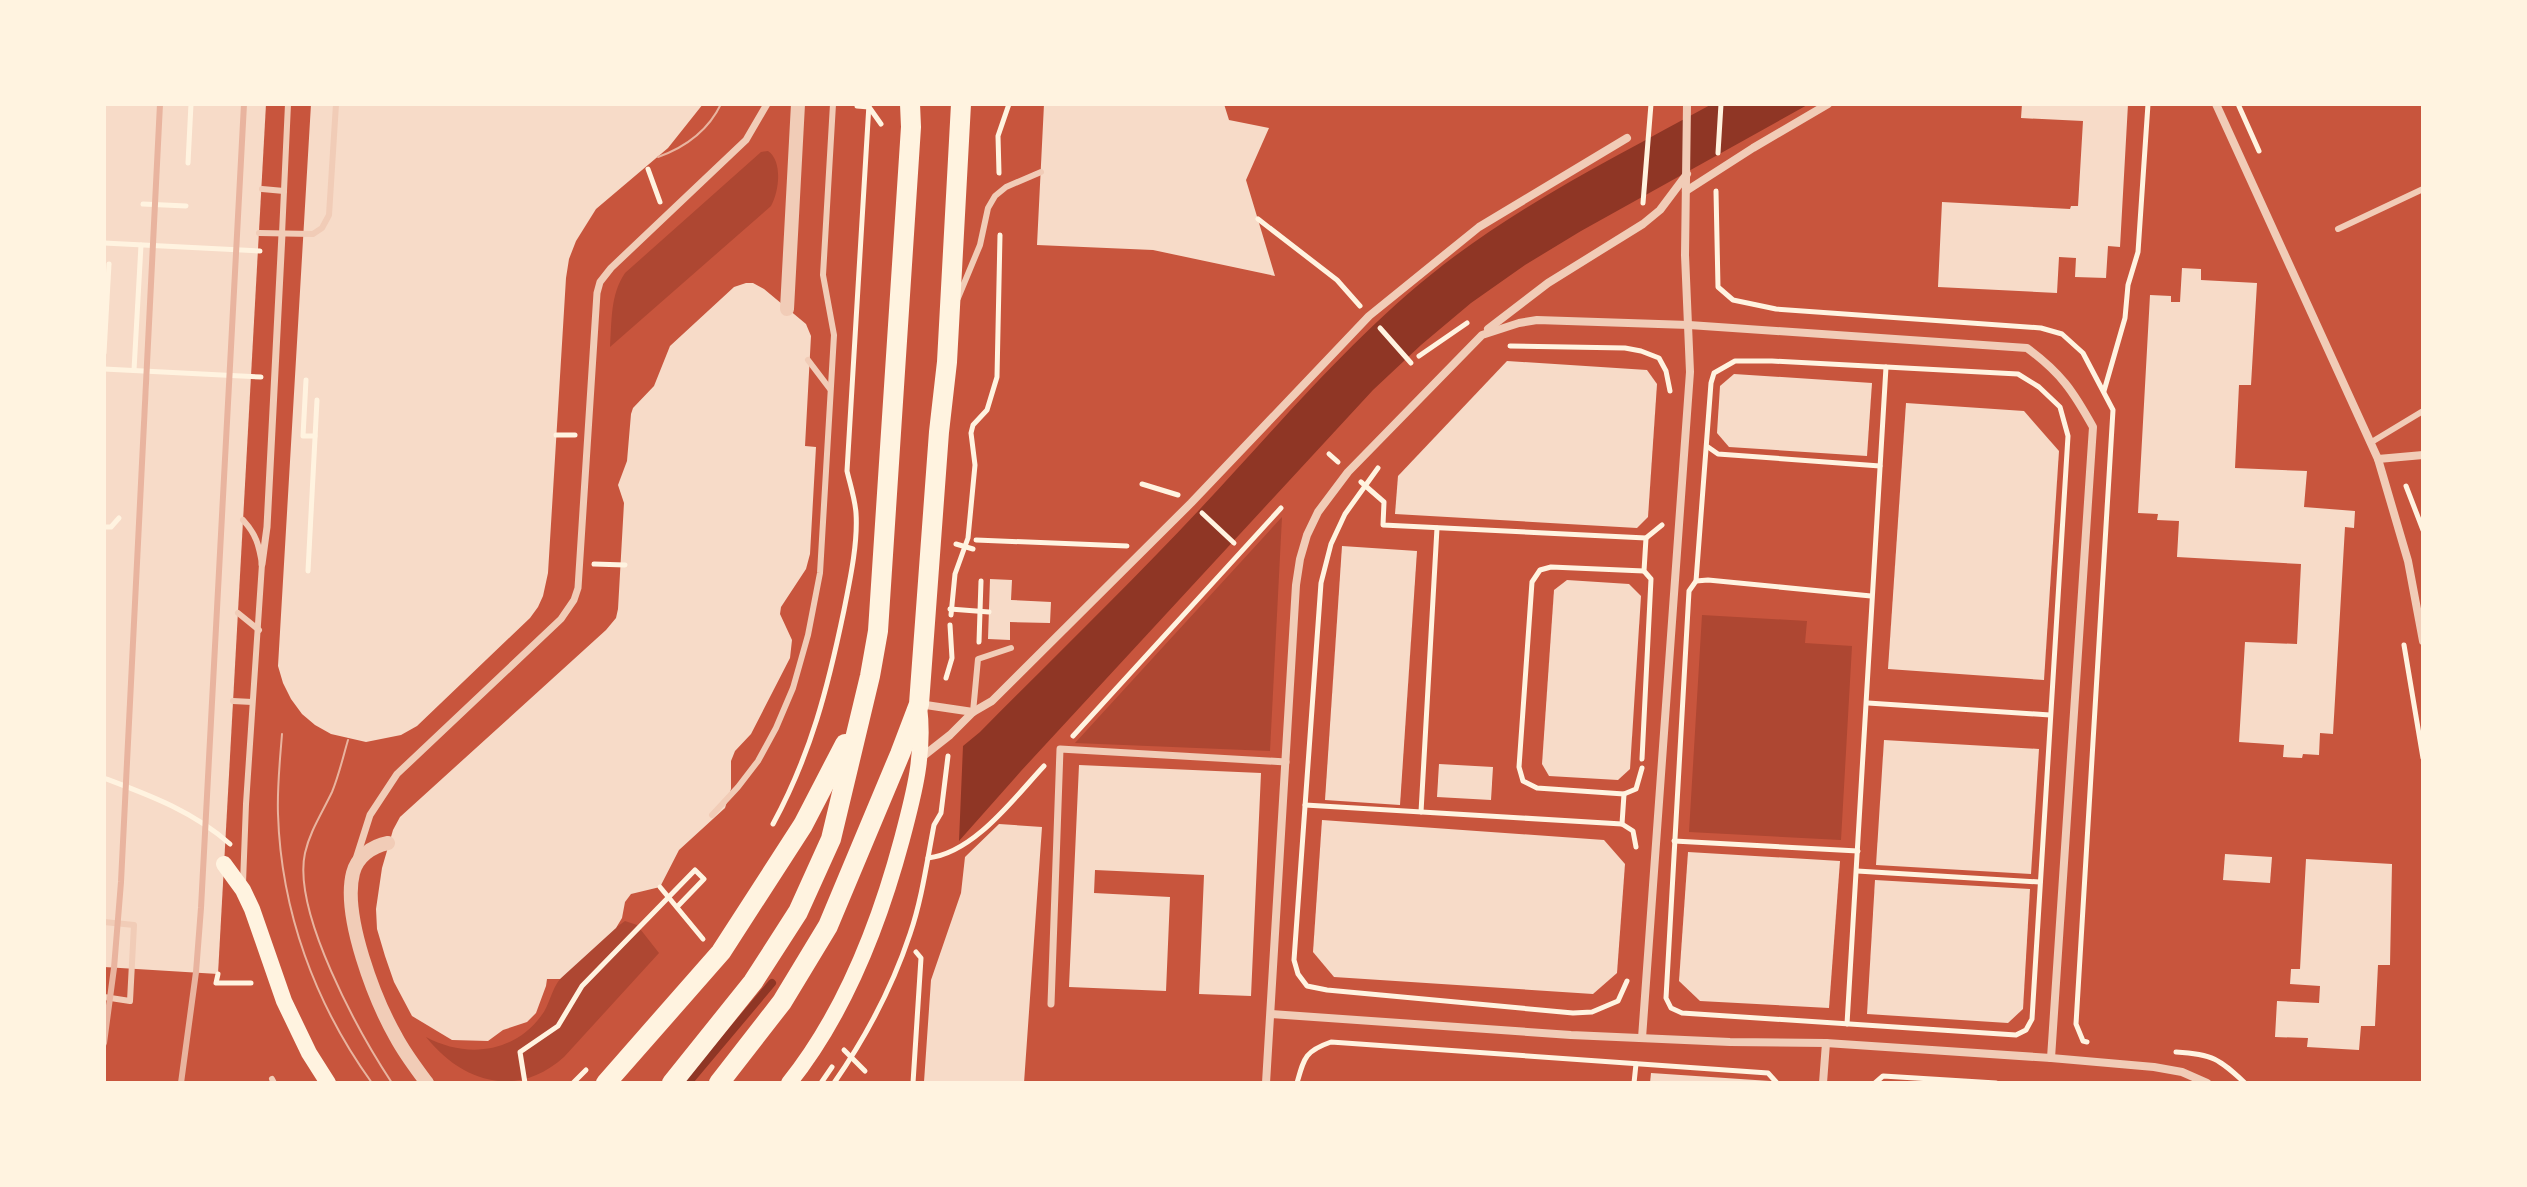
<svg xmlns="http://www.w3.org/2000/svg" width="2527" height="1187" font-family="'Crimson Pro',serif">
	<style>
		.green { fill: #ae4732 }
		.water { fill: #8f3625 }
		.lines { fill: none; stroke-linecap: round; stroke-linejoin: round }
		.stream { stroke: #8f3625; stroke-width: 8 }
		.building { fill: #f7dbc8 }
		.path { stroke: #fff3e0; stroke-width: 5 }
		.service { stroke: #f1ccb7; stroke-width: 6 }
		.pedestrian { stroke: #f1ccb7; stroke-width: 7 }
		.minor { stroke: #f1ccb7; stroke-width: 8 }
		.tertiary { stroke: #f1ccb7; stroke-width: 14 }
		.secondary { stroke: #fff3e0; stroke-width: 16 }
		.primary { stroke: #fff3e0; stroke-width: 20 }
		.tram { stroke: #e9b49f; stroke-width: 2 }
		.rail { stroke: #e9b49f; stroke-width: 6 }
	</style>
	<rect width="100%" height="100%" fill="#c8553d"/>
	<g class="green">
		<path d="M768,151C783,161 779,192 771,206L610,347C612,321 610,295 625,273L761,152Z"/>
		<polygon points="1282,517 1270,751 1075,743"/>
		<polygon points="1702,615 1807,621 1805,643 1852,646 1841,840 1689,832"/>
		<path d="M625,921L637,925L659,953L564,1057C517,1099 463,1083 426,1037C465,1058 513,1054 541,1016C550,1005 551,989 561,978C576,962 607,933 625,921Z"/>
	</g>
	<path class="water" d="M1712,104H1809L1581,231L1525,265L1471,303L1421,345L1373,390L1021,771L959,841L963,746L980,732C1053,658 1129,585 1200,509C1279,425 1352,336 1443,265C1526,201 1621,154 1712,104Z"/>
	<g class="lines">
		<polyline class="stream" points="688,1083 772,983"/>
	</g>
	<g class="building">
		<polygon points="104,104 266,104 218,974 104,967"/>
		<polygon points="311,104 703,104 668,148 596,209 576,241 569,259 566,278 548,573 543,596 538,607 530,618 417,726 401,735 366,742 331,734 315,725 302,714 291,699 283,683 278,666"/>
		<polygon points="1044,104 1224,104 1229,120 1269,128 1246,180 1275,276 1153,250 1037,245"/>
		<polygon points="2022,104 2128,104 2120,247 2108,246 2106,278 2075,277 2076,258 2059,257 2057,293 1938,287 1942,202 2070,209 2071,206 2078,206 2083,121 2021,118"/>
		<polygon points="2182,268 2201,269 2201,280 2257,283 2251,385 2239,385 2235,468 2307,471 2304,507 2355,511 2354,528 2345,527 2333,734 2320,733 2319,755 2303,754 2302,758 2283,757 2284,745 2239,742 2245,642 2297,644 2301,564 2177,557 2179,521 2157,520 2158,514 2138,513 2150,295 2171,296 2171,302 2180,302"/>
		<polygon points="746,283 753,283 764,289 806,324 811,336 805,446 816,447 810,554 806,569 781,607 780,614 792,640 790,658 751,734 735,751 731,761 731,789 725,808 679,850 660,887 631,894 625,902 622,918 616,928 560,979 547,979 546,986 536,1013 527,1022 503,1030 488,1041 452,1040 412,1016 394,982 385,956 377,929 376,909 382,868 393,830 400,817 606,630 616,618 618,609 624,503 618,485 627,461 631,414 633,408 654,386 670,346 734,287"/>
		<polygon points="1507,361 1647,370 1657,384 1648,517 1637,528 1395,514 1398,476"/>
		<polygon points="1734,374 1872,383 1867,456 1729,447 1717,433 1720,386"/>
		<polygon points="1906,403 2024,411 2059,451 2044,680 1888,669"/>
		<polygon points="1342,546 1417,551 1400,805 1325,800"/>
		<polygon points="990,579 1012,580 1011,600 1051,602 1050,623 1010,622 1010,640 988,639"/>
		<polygon points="1567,580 1629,584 1641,596 1630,769 1618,780 1549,776 1542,764 1554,590"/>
		<polygon points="1884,740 2039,749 2031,874 1876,865"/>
		<polygon points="1439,764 1493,767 1491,800 1437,797"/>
		<polygon points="1079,765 1261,773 1251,996 1199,994 1204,875 1095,870 1094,893 1170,897 1166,991 1069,987"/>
		<polygon points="1322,820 1604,840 1625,864 1617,973 1593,994 1334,977 1313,952"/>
		<polygon points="999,824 1042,827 1024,1083 924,1082 931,980 961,893 965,857"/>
		<polygon points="1688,852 1840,861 1829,1008 1700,1001 1679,981"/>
		<polygon points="2225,854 2272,857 2270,883 2223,880"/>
		<polygon points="2306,859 2392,864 2390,965 2378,965 2375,1026 2361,1026 2359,1050 2307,1047 2308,1038 2275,1037 2277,1001 2319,1003 2320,986 2290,984 2291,969 2300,969"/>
		<polygon points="1875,880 2030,889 2023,1009 2008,1023 1867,1014"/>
		<polygon points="1651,1073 1770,1081 1770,1083 1650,1083"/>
	</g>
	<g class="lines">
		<g class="path">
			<polyline points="2238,104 2259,151"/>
			<polyline points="857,106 869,107 881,124"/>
			<polyline points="1718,153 1721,104"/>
			<polyline points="188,163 191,104"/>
			<polyline points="648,169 660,202"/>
			<polyline points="999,173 998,136 1009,104"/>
			<polyline points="1716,191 1718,287 1733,300 1776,309 2041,328 2062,334 2083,353 2113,410 2076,1024 2083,1041 2087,1042"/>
			<polyline points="1643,203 1651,104"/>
			<polyline points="143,204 186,206"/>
			<polyline points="1258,219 1337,280 1360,306"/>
			<polyline points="104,243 260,251"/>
			<polyline points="1380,328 1411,363"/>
			<polyline points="1510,346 1625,348 1641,351 1659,358 1666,371 1670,391"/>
			<polyline points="104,353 109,264"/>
			<polyline points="1419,356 1467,323"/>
			<polygon points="1735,361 1772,361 2018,374 2039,387 2060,407 2068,436 2032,1019 2026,1030 2016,1035 1682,1013 1671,1008 1666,998 1689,591 1696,581 1711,383 1714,373"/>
			<polyline points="104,369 261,377"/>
			<polyline points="134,370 141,245"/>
			<polyline points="306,380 303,436 315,436"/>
			<polyline points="2104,391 2125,318 2128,285 2138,252 2148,104"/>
			<polyline points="144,420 147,371"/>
			<polyline points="556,435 575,435"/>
			<polyline points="1708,447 1718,454 1880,466"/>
			<polyline points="1329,454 1338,462"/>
			<polyline points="1378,468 1345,514 1331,544 1321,583 1294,960 1298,974 1307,986 1327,990 1573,1013 1592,1012 1618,1001 1627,981"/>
			<polyline points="1361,482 1384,502 1383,525 1646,538 1662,525"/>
			<polyline points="1142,484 1178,495"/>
			<polyline points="2406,486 2423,530"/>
			<polyline points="1202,513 1234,543"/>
			<polyline points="104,527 111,527 119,518"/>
			<polyline points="976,540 1127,546"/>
			<polyline points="956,544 973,549"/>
			<polyline points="594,564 625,565"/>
			<polyline points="308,571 317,400"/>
			<polyline points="1696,581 1708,580 1871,596"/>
			<polyline points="950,609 989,612"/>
			<polyline points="951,615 955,574 968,538 975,465 971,433 973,425 987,410 997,377 1000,235"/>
			<polyline points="979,642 981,581"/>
			<polyline points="2404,645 2423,758"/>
			<polyline points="946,678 952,658 950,625"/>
			<polyline points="1868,703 2050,715"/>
			<polyline points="1073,736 1281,508"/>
			<polyline points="1642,759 1651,579 1644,571 1646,538"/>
			<polyline points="1642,768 1636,789 1624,794 1537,788 1523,781 1519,767 1532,582 1540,570 1551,567 1644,571"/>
			<path d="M104,778C149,795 193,811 230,844"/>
			<polyline points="1305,805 1622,824 1633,831 1636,847"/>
			<polyline points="1421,812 1437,528"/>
			<path d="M773,824C811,754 828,687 844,610C850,580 858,543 856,513C855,499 850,484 847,471L869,104"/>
			<polyline points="1622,824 1624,794"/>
			<polyline points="1674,841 1858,851"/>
			<path d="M928,858C974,853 1014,798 1044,766"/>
			<polyline points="1857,871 2040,882"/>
			<polyline points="660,887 703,939"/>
			<polyline points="218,974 216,983 251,983"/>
			<polyline points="1847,1024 1886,367"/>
			<polyline points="844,1050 865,1071"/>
			<path d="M2176,1052C2213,1054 2219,1059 2245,1083"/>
			<polyline points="525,1083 520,1052 558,1026 582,986 695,870 704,879 677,907"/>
			<polyline points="573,1083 586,1070"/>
			<polyline points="821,1083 832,1067"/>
			<path d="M834,1083C866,1037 892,988 910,934C922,899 927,861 934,825L941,813L948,756"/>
			<polyline points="913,1083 921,958 916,952"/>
			<path d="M1297,1083C1304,1058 1305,1051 1331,1042L1768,1073L1777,1083"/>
			<polyline points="1634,1083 1636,1064"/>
			<polyline points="1875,1083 1883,1076 1996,1083"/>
		</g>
		<g class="service">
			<polyline points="262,189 284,191"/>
			<polyline points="2338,229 2423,189"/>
			<polyline points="259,233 313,234 322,228 329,215 336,104"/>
			<polyline points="282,234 288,104"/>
			<polyline points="958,298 980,245 988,208 995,196 1006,187 1041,172"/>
			<polyline points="808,360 830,389"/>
			<polyline points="2370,443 2423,411"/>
			<path d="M243,520C256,534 259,545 262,564L246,804L243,883"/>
			<polyline points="238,613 259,630"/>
			<polyline points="233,701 252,702"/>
			<polyline points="973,712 978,659 1011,648"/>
			<polyline points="712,815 738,787 758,761 776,728 793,688 808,635 820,573 834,335 823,275 833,104"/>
			<polyline points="104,922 134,925 130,1001 104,997"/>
			<polyline points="272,1079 274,1083"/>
		</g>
		<g class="pedestrian">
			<polyline points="262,564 267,527 282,234"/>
			<polyline points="356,859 370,815 397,774 561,619 574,600 578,588 597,293 600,282 611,268 746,140 767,104"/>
			<polyline points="1051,1004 1060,749 1286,762"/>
		</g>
		<g class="minor">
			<polyline points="2216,104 2378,459 2408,561 2423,641"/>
			<polyline points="1686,191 1753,148 1828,104"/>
			<polyline points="1488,329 1548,283 1643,224 1660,210 1687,174"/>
			<polyline points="2378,459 2423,455"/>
			<polyline points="919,704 973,712"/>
			<polyline points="922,757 950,735 973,712 992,701 1191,503 1369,316 1479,227 1627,138"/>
			<polyline points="1271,1014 1571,1035 1730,1042 1826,1043 2051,1058 2154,1067 2182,1072 2207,1083"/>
			<polyline points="1642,1038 1690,372 1685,255 1687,104"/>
			<path d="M1266,1083L1296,585L1300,559L1307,535L1318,512L1348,472L1482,335L1519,323L1537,320L1689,325L2027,348C2061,373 2073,391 2093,427L2051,1058"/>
			<polyline points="1823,1083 1826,1043"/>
		</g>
		<g class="tertiary">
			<polyline points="787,309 798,104"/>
			<path d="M388,843C372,846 357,857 353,873C342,916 375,1000 396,1037C405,1054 416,1068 427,1083"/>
		</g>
		<g class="secondary">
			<polyline points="224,864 243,890 252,909 284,1001 309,1053 328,1083"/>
			<path d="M789,1083C845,1013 879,925 902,839C914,794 925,753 919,706"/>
		</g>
		<g class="primary">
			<polyline points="606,1083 721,952 803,825 845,744"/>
			<polyline points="672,1083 753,982 798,912 831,839 870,676 878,631 911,127 910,104"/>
			<polyline points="719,1083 782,1002 828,926 900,754 919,704 939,432 947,362 961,104"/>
		</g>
		<g class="tram">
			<path d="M658,157C686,147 708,131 721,104"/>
			<path d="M282,734C280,760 277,787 278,814C281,911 315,1004 372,1083"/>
			<path d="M348,740C343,757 339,775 332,792C322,813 310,831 305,853C292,912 359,1033 392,1083"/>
		</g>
		<g class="rail">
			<polyline points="104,1043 114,968 121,882 160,104"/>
			<polyline points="181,1083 196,972 201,908 244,104"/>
		</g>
	</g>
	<rect width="2527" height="1187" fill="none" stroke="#fff3e0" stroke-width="212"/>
</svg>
